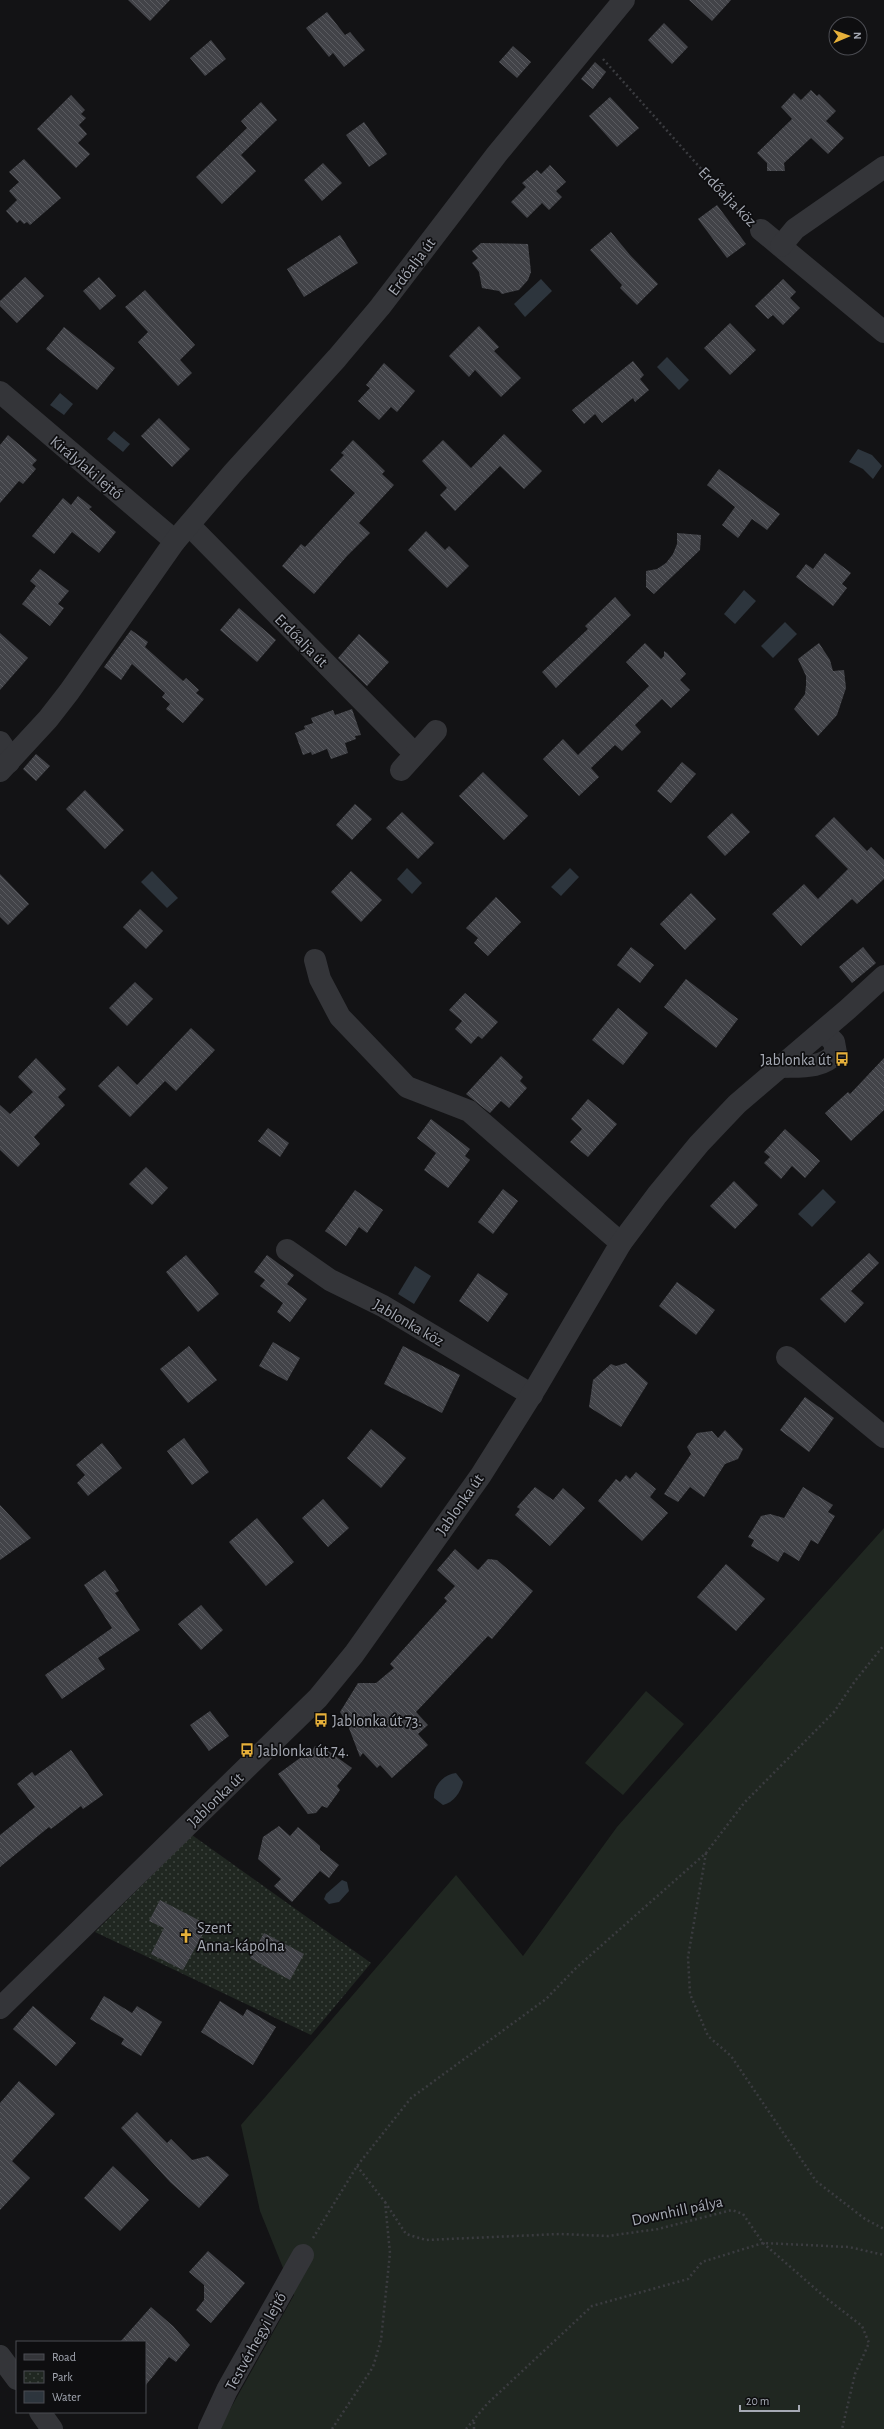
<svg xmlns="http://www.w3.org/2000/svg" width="884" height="2429" font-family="'Alegreya Sans',sans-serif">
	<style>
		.grass { fill: #202721 }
		.park { fill: url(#park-dots) }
		.water { fill: #2d353d }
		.building { fill: url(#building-back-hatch) }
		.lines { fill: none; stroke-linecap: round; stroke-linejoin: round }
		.path { stroke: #3b3c40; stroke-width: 2.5; stroke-dasharray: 2 3; stroke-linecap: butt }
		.minor { stroke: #343539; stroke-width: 22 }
		.labels { text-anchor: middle; stroke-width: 3.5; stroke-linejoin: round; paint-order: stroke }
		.street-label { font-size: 16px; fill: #a6aab4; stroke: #0e0e10 }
		.poi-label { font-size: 16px; fill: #a6aab4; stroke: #0e0e10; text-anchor: start }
	</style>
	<defs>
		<pattern id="park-dots" width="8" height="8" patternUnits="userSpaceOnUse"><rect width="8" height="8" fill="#202721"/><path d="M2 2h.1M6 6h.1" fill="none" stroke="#3d443f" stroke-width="1.8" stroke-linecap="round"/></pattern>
		<pattern id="building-back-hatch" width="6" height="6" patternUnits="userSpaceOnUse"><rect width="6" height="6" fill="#424348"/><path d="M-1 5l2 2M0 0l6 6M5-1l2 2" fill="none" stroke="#5a5b60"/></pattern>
	</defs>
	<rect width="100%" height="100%" fill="#131315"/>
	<g class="grass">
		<polygon points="884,1528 884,2429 219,2429 294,2295 260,2211 241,2125 456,1875 523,1956 617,1827"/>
		<polygon points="646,1691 684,1724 623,1795 585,1763"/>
	</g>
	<polygon class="park" points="192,1835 371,1963 311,2035 95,1932"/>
	<g class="water">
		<polygon points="541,279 552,291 525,317 514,304"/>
		<polygon points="667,357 689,380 679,390 657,367"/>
		<polygon points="60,393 73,404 64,415 50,405"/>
		<polygon points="114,431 130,444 123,452 107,439"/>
		<polygon points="858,449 872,455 882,466 873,479 863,469 849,462"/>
		<polygon points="744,590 756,601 735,624 724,614"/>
		<polygon points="785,622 797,634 773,658 761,646"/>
		<polygon points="407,868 422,883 412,894 397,879"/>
		<polygon points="570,868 579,877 561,896 551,887"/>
		<polygon points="152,871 178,898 167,908 141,882"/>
		<polygon points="823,1189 836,1202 812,1227 798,1214"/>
		<polygon points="415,1266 431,1276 414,1304 398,1294"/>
		<path d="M456,1773L463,1782C461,1792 453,1803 443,1805L434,1798C433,1786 444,1774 456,1773Z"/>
		<polygon points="342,1880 347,1882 349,1891 339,1902 329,1904 324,1899 326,1894"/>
	</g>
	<g class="building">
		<polygon points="128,0 170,0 150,21"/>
		<polygon points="689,0 731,0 712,21"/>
		<polygon points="327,12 345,35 350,32 365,50 344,67 333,53 329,57 306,28"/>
		<polygon points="664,23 688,47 672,64 648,40"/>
		<polygon points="211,40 226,59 205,76 190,58"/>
		<polygon points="513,46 531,62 517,78 499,62"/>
		<polygon points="595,62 606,72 593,89 581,79"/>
		<polygon points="811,90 817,96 819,94 836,111 826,121 844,138 828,154 811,138 784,163 785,171 767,171 767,163 757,153 792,119 781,107 794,93 801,100"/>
		<polygon points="71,95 85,110 81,114 86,118 79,125 87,134 78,143 90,154 76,168 37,129"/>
		<polygon points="610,97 639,128 617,147 589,116"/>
		<polygon points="261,102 277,120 241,155 256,171 222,204 196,177 247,128 241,121"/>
		<polygon points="364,122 387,154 369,167 346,135"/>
		<polygon points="24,159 61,198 30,225 27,222 24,224 20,220 17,223 6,211 17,200 9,191 19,182 9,172"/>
		<polygon points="323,163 342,183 322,201 304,180"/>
		<polygon points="550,165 566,182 556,191 562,197 549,210 542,203 527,218 511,202 526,187 522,183 537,170 541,174"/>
		<polygon points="717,205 746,244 727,258 698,219"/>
		<polygon points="611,232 630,255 658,284 637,305 620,288 622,285 590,250"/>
		<polygon points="340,235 358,263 304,297 287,269"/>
		<polygon points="481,243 528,244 531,272 528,280 519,290 502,294 499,291 482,288 479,272 472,263 478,258 472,251"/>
		<polygon points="25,277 44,296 17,323 0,306 0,301"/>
		<polygon points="99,277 116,296 100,310 83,291"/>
		<polygon points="783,279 796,292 790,298 800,308 783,325 773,315 768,319 755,306"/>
		<polygon points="145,290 195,345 180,360 192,373 178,386 138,342 148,332 125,307"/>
		<polygon points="730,323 756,350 730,375 704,348"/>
		<polygon points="479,326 499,347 494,351 521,378 501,397 475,370 469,377 449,356"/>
		<polygon points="64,327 115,368 97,390 46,349"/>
		<polygon points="633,361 644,375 640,379 649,390 635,402 633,398 602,423 595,414 584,424 572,410"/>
		<polygon points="384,363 415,391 397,412 391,407 379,420 358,401 370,388 366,385"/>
		<polygon points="159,418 190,449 172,467 141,436"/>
		<polygon points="504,434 542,471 524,489 500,466 455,511 440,495 447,488 422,461 443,440 471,468"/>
		<polygon points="8,435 37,460 32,465 36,469 23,484 19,481 0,503 0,445"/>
		<polygon points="353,440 385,471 382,474 394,485 359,523 370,533 347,556 314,594 282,566 301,544 305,547 355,493 330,470 344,455 341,453"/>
		<polygon points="719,469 780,514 767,530 752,519 738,538 722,525 735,507 707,485"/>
		<polygon points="78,496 92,507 89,509 116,532 99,553 72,532 54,554 32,536 63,498 71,505"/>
		<polygon points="426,531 445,550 449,546 469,566 447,588 408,550"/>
		<polygon points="677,533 701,535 700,550 654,594 646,587 646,571 657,569 666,563 673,554 677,544"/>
		<polygon points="825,553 851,573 842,584 847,588 833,606 796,577 806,564 813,569"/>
		<polygon points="40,569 69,591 58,604 64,608 50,626 22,604 36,586 30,581"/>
		<polygon points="615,597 631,615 556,688 542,672 588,629 585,626"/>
		<polygon points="239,608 276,640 257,662 220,630"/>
		<polygon points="131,630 148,642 145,647 183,681 186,678 199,690 196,693 204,699 183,723 166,709 170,704 162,697 165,693 132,664 121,680 104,667"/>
		<polygon points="0,633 28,658 0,690"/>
		<polygon points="359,634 389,662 367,686 338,658"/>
		<polygon points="645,643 661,659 664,656 664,651 667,653 686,674 680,680 690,690 671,708 662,699 635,725 641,732 622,751 615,745 591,768 599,777 579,796 543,759 563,739 578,755 649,686 626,662"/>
		<polygon points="819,643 830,660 833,671 844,670 846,688 837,715 818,736 794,709 805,694 806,685 806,676 798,659"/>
		<polygon points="352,709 361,735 355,736 356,739 345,743 348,753 331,759 327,749 312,755 311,752 303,755 295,733 305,729 304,726 313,723 311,718 333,710 335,715"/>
		<polygon points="36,754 50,766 36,781 23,769"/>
		<polygon points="682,762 696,774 671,803 657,791"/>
		<polygon points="483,772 528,816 504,840 459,796"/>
		<polygon points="85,790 124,830 105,849 66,809"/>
		<polygon points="355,804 372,819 352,840 336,825"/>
		<polygon points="402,812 434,843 418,859 386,828"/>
		<polygon points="732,813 750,832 725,856 707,837"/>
		<polygon points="834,817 867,851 871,847 884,860 884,879 857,904 852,899 801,946 772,914 804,884 818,899 848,869 815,836"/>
		<polygon points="351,871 382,900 361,922 331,892"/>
		<polygon points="0,874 29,904 8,925 0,917"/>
		<polygon points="691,893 716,919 685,950 660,924"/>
		<polygon points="496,897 521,922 488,956 474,943 478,938 466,928"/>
		<polygon points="140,909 163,931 146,949 123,927"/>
		<polygon points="631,947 654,965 640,983 617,965"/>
		<polygon points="863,947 876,963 852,983 839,967"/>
		<polygon points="686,979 738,1019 716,1048 664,1007"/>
		<polygon points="135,982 153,999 127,1026 109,1008"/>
		<polygon points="465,993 498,1022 482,1039 478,1036 471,1044 455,1029 462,1021 449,1010"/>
		<polygon points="618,1008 648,1033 623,1065 592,1040"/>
		<polygon points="191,1028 215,1050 176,1091 165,1081 130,1117 98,1086 118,1066 137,1085"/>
		<polygon points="501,1056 523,1077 520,1081 527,1088 509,1108 501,1101 490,1113 466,1094"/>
		<polygon points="36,1058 66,1089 58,1097 65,1105 34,1137 40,1144 18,1167 0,1150 0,1105 10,1114 33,1092 18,1077"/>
		<polygon points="884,1058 884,1110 851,1141 825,1113 848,1092 850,1094"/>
		<polygon points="588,1099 617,1124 588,1157 570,1142 582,1129 571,1119"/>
		<polygon points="431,1119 470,1149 465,1156 470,1160 448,1188 424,1170 436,1153 417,1138"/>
		<polygon points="268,1128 289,1143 280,1157 258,1141"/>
		<polygon points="785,1129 820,1161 805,1178 792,1166 781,1179 764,1163 770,1157 764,1152"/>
		<polygon points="146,1167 168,1188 152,1205 129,1184"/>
		<polygon points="734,1181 758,1205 735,1229 710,1206"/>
		<polygon points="503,1189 518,1201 493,1234 478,1222"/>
		<polygon points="355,1190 383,1210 367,1233 359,1227 346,1246 325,1231"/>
		<polygon points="869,1253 879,1263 851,1291 864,1303 845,1323 820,1299"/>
		<polygon points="186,1255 219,1294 198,1312 166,1272"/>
		<polygon points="267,1255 294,1275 287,1284 307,1299 290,1322 277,1312 283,1303 260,1286 265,1280 254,1272"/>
		<polygon points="478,1273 508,1294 488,1322 459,1301"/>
		<polygon points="677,1282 715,1310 696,1335 659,1306"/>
		<polygon points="273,1342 300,1358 287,1381 259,1366"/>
		<polygon points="189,1346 217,1380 188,1403 160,1369"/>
		<polygon points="403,1346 460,1375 442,1413 384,1384"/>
		<polygon points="626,1363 648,1383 621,1427 589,1407 593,1380 611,1364 616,1366"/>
		<polygon points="805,1397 834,1418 809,1452 780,1430"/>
		<polygon points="371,1429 406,1458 381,1488 347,1458"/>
		<polygon points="725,1430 743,1449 738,1459 725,1464 704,1497 690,1487 678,1502 664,1494 691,1454 687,1447 697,1433 712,1431 718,1438"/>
		<polygon points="184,1438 209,1472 192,1485 167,1451"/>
		<polygon points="102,1443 122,1468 88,1496 77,1483 85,1475 76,1465"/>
		<polygon points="636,1472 656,1489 650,1497 668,1513 642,1541 598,1501 616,1479 620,1482 626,1475 630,1479"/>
		<polygon points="535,1487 553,1500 563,1488 585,1508 550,1546 515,1515 520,1509 517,1507"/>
		<polygon points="803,1487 833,1505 828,1512 835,1516 818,1544 811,1540 799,1561 784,1552 778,1562 751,1546 754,1540 748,1537 761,1516 770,1514 784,1518"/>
		<polygon points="323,1499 349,1528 328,1547 302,1518"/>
		<polygon points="0,1505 31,1538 0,1560"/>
		<polygon points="257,1518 294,1562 266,1586 229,1542"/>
		<polygon points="455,1549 478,1570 488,1559 497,1560 533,1591 492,1639 488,1636 416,1712 428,1725 418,1734 428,1745 392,1778 380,1765 377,1768 363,1753 360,1757 347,1723 340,1712 358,1683 376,1683 394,1668 390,1664 447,1601 444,1598 455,1586 437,1570"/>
		<polygon points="726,1564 765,1599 736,1631 697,1597"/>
		<polygon points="105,1570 119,1591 115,1593 140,1630 98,1658 105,1669 62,1699 45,1675 112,1628 84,1585"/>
		<polygon points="201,1605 223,1630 201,1650 178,1624"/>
		<polygon points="210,1711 229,1736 209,1751 190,1725"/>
		<polygon points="315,1746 322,1750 324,1748 352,1768 337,1786 340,1790 327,1808 322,1806 316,1813 308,1814 278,1774 300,1758 307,1758"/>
		<polygon points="71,1750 103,1795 83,1809 81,1806 51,1829 49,1827 0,1867 0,1835 35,1807 17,1784 32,1772 35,1776"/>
		<polygon points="279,1826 290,1836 298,1827 320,1846 320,1850 339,1865 329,1878 320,1871 292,1902 274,1886 281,1879 258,1859 263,1837"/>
		<polygon points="160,1900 208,1925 183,1970 151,1954 164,1928 149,1921"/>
		<polygon points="264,1933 304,1954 290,1980 250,1958"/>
		<polygon points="104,1996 132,2013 137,2006 162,2022 141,2056 121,2044 124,2039 90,2019"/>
		<polygon points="220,2001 243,2016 247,2009 276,2027 253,2065 201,2032"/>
		<polygon points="33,2006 76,2043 56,2066 13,2029"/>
		<polygon points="19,2081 55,2114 12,2161 30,2178 0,2210 0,2103"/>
		<polygon points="137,2112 167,2143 171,2139 192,2160 208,2156 229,2175 199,2208 170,2182 121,2128"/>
		<polygon points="113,2166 149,2200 120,2231 84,2198"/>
		<polygon points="208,2251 245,2283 211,2323 196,2310 204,2300 204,2285 189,2272"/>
		<polygon points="151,2307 173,2326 190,2345 176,2362 169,2357 145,2386 145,2342 120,2342"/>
	</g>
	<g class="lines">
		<g class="path">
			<polyline points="603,59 745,218"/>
			<polyline points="706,1853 688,1957 690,1994 708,2036 731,2056 816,2181 865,2219 884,2229"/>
			<polyline points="385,2202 406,2234 426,2240 560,2234 608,2236 658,2229 732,2210 743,2214 763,2243 826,2298 862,2326 869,2343 855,2374 842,2429"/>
			<polyline points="313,2238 357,2166 411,2098 546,1999 576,1968 706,1853 744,1803 834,1712 855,1681 884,1645"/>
			<polyline points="332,2429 373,2367 381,2340 390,2253 385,2202 357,2166"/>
			<polyline points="466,2429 487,2404 592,2306 688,2279 702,2262 763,2243 849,2247 884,2255"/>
			<polyline points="474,2429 474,2420"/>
		</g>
		<g class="minor">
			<polyline points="761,230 884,332"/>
			<polyline points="781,246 795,229 884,167"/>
			<polyline points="0,392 175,541"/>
			<polyline points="189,525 415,754"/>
			<polyline points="0,742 6,751 9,762"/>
			<polyline points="401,770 436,731"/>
			<polyline points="0,771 48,719 69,692 175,541 233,473 337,358 380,307 497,154 624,0"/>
			<polyline points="315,960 320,979 340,1017 407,1087 469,1111 621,1243"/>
			<path d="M778,1067C799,1066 821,1070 836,1053L834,1042L823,1031"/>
			<polyline points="287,1250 330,1280 383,1306 532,1395"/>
			<polyline points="787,1357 884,1437"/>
			<polyline points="0,2008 318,1698 354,1654 481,1475 537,1386 621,1243 657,1195 699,1144 737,1104 848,1009 884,976"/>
			<polyline points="0,2356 17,2379"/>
			<polyline points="40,2412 52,2429"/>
			<polyline points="209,2429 227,2390 303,2255"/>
		</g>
	</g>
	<defs>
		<symbol id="bus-bare" viewBox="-9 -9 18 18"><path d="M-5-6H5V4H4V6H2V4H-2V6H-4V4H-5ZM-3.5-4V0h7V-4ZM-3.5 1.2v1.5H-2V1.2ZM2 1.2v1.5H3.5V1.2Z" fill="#e6b03a" stroke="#0e0e10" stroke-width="2.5" paint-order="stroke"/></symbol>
		<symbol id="church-bare" viewBox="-9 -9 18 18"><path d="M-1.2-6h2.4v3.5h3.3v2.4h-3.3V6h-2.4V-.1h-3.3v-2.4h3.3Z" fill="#e6b03a" stroke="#0e0e10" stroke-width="2.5" paint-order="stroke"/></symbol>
	</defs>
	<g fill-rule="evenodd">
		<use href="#bus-bare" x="832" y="1049" width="20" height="20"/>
		<use href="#bus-bare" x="311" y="1710" width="20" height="20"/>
		<use href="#bus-bare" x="237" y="1740" width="20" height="20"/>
		<use href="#church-bare" x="176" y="1926" width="20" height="20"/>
	</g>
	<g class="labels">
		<g class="street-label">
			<text transform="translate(728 196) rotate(46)" y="6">Erdőalja köz</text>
			<text transform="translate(411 266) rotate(-53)" y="6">Erdőalja út</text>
			<text transform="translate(87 467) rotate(40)" y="6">Királylaki lejtő</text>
			<text transform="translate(302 640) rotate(45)" y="6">Erdőalja út</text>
			<text transform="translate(409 1322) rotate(30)" y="6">Jablonka köz</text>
			<text transform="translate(459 1504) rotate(-55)" y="6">Jablonka út</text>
			<text transform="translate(215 1799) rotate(-44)" y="6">Jablonka út</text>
			<text transform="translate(677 2210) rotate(-12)" y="6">Downhill pálya</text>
			<text transform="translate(255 2341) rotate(-61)" y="6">Testvérhegyi lejtő</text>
		</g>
		<g class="poi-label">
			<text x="831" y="1065" text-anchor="end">Jablonka út</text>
			<text x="332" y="1726">Jablonka út 73.</text>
			<text x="258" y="1756">Jablonka út 74.</text>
			<text x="197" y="1933">Szent<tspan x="197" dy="18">Anna-kápolna</tspan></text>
		</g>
	</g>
	<rect x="16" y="2341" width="130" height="72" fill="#0e0e10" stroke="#4b4c52"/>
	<rect x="24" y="2354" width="20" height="6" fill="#343539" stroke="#4b4c52"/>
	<text x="52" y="2361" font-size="12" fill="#a6aab4">Road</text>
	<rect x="24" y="2371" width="20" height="12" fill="url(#park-dots)" stroke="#4b4c52"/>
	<text x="52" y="2381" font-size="12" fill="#a6aab4">Park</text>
	<rect x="24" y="2391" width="20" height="12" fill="#2d353d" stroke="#4b4c52"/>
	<text x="52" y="2401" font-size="12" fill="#a6aab4">Water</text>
	<g transform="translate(848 36) rotate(88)"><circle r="19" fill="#0e0e10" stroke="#4b4c52"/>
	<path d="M0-3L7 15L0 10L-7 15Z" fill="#e6b03a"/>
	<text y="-6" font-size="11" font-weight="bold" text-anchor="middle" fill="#a6aab4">N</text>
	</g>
	<path d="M740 2405v6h59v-6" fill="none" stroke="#a6aab4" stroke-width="2"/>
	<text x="746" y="2405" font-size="12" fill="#a6aab4" stroke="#0e0e10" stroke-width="3" paint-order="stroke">20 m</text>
</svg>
